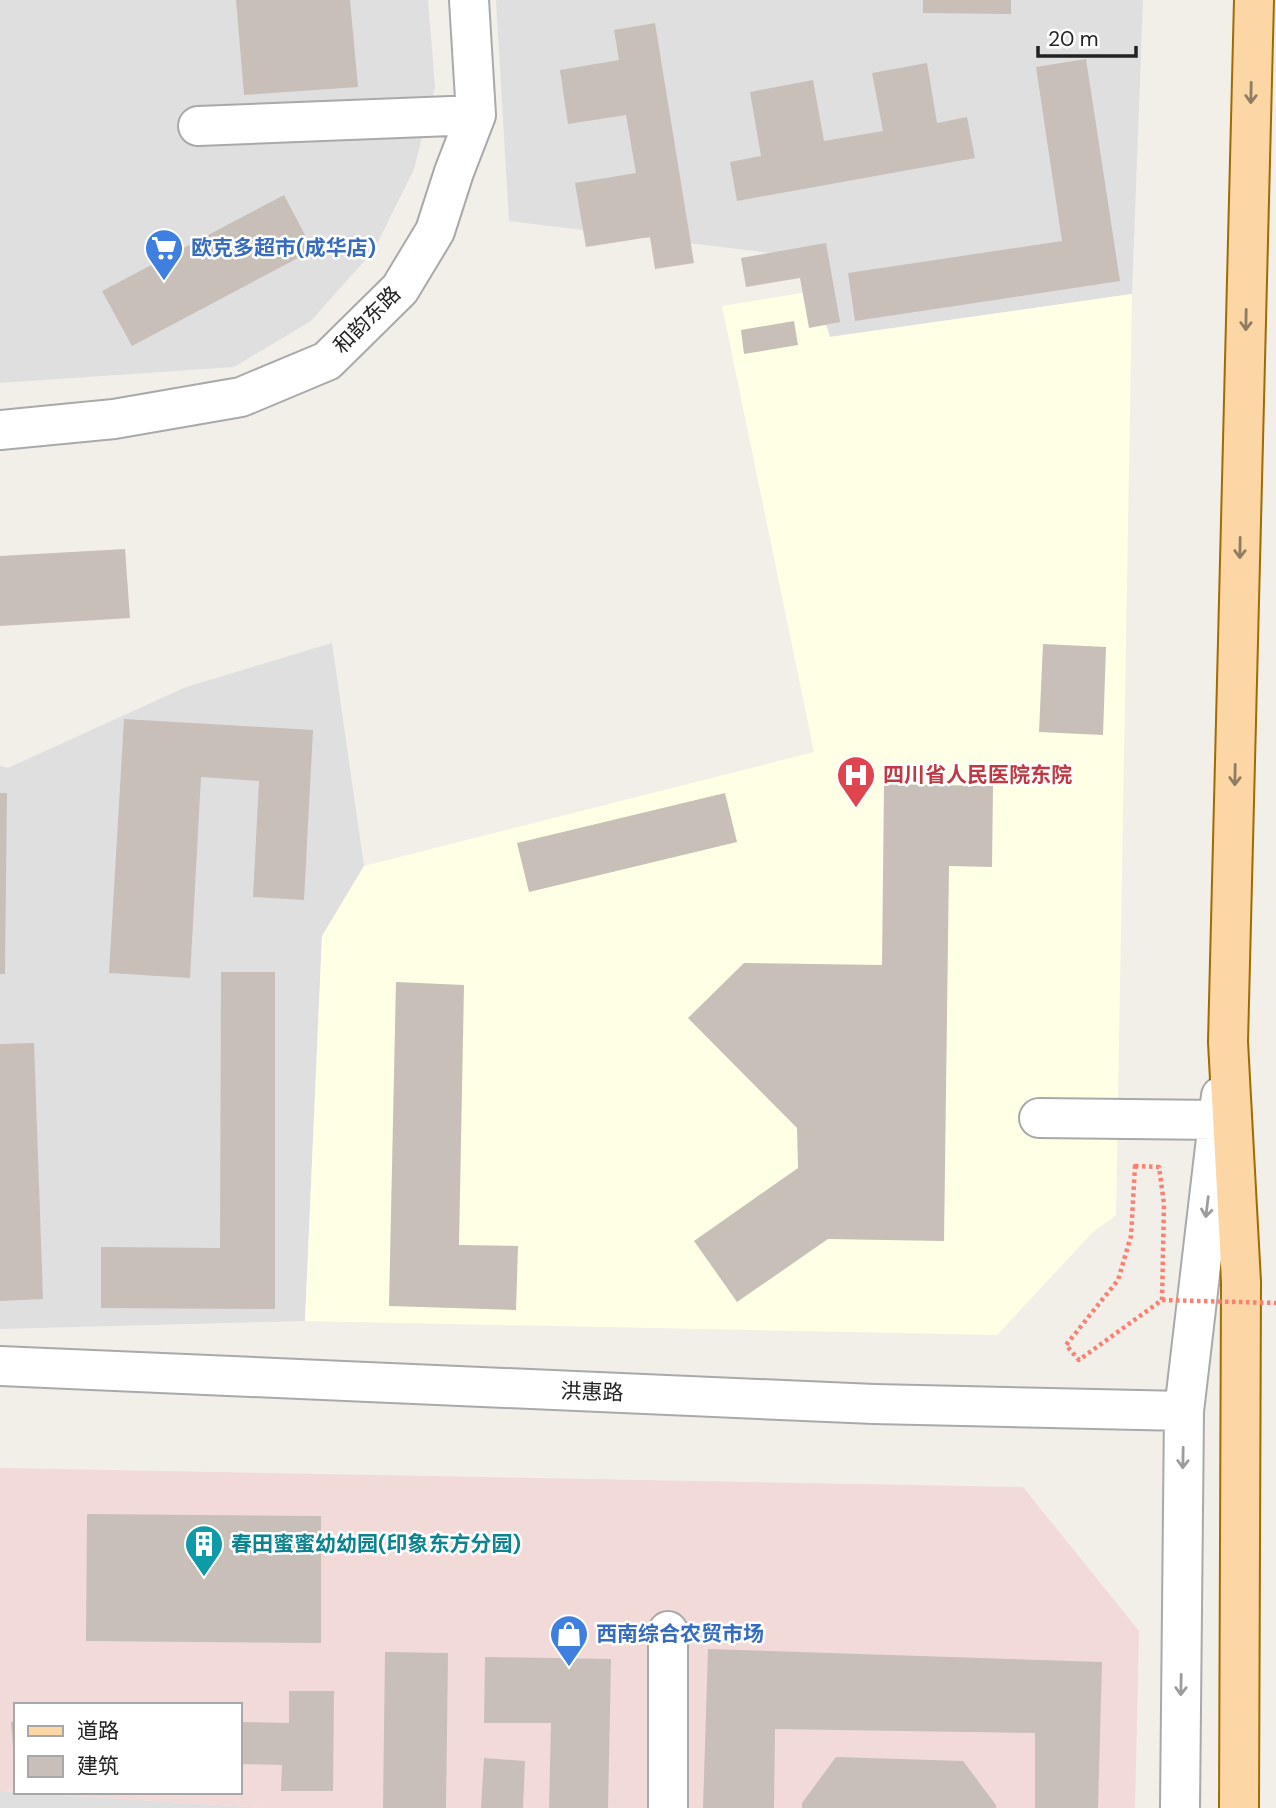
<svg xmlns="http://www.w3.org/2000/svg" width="1276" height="1808" viewBox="0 0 1276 1808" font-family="'DM Sans','Noto Sans SC',sans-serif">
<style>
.residential{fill:#e0dfdf}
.commercial{fill:#f2dad9;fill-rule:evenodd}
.education{fill:#ffffe5}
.building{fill:#c7bfb8}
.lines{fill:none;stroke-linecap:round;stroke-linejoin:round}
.minor-casing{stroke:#a9a9a9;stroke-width:42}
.major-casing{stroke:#a06b00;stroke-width:42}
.path{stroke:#fa8072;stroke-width:4.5;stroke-dasharray:3.5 3.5;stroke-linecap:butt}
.minor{stroke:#fff;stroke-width:38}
.major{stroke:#fcd6a4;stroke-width:38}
.path-bridge{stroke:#fa8072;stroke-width:4.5;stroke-dasharray:3.5 3.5;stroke-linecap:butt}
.oneway{stroke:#8f7c63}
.oneway2{stroke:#9c9c9c}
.labels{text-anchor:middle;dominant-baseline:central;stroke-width:5;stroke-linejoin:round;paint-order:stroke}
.shop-label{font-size:21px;font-weight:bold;fill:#366cbe;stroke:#fff;text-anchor:start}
.street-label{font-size:21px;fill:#222;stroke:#fff}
.health-label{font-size:21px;font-weight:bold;fill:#be3a42;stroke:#fff;text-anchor:start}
.culture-label{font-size:21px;font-weight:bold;fill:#0d838f;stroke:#fff;text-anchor:start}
</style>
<rect width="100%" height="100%" fill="#f2efe9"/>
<path class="residential" d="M0 0H428L435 87 414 169 374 250 311 321 234 367 0 383Z
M496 0H1143L1132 294 829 337 812 258 509 221Z
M332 643 364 866 322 936 305 1321 0 1329V766L8 768 186 687Z
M0 1791 264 1808H0Z"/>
<path class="commercial" d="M0 1468 1023 1487 1139 1631 1135 1808H264L0 1791ZM16 1705H240V1792H16Z"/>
<path class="education" d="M815 291 830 337 1132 294 1116 1215 1092 1233 997 1335 305 1321 322 936 364 866 814 752 722 306Z"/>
<path class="building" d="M236 0H350L358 87 244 95Z
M923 0H1011V14L923 13Z
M655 23 694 263 655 269 650 237 586 247 575 183 636 173 626 115 568 124 560 70 619 60 614 30Z
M1086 59 1120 281 855 321 848 273 1062 241 1036 67Z
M927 63 937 123 967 117 975 158 737 201 730 162 761 156 750 92 813 80 824 141 883 131 872 73Z
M284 195 313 250 132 346 102 291Z
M826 243 840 322 809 328 800 278 746 287 741 258Z
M794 321 798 345 744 354 741 330Z
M125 549 130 618 0 626V556Z
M1043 644 1106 647 1103 735 1039 732Z
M124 719 313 730 304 900 253 897 259 781 201 777 190 978 109 973Z
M884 784 993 786 992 867 949 866 944 1241 828 1239 737 1302 694 1241 798 1168 797 1128 688 1018 744 963 882 965Z
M0 793H7L5 974H0Z
M725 793 737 842 529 892 517 843Z
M221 972H275V1309L101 1308V1247L220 1248Z
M396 982 464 985 459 1245 518 1246 516 1310 389 1306Z
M34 1043 43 1299 0 1301V1044Z
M87 1514 321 1516V1643L86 1641Z
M708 1649 1102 1662 1098 1808H1035V1733L775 1729 774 1808H703Z
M385 1652 448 1653 446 1808H383Z
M485 1657 611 1659 608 1808H549L551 1723H484Z
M289 1691H334L333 1791H281L282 1765 240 1764V1722L289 1723Z
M16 1721V1759H14L11 1722Z
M836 1757 963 1761 996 1805V1808H802V1803Z
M484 1758 525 1761 523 1808H481Z"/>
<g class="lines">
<defs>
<path id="minor" d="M198 126 476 115
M0 430 114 419 241 397 327 361 400 289 435 231 454 172 476 115 469 0
M1039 1118 1218 1120
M0 1366 874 1404 1184 1411
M668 1631V1808
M1180 1808 1184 1411 1221 1096"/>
<path id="major" d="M1239 1808 1241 1282 1228 1042 1254 0"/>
</defs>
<use href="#minor" class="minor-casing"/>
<use href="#major" class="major-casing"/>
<path class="path" d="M1135 1166 1159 1167 1164 1204 1162 1300 1079 1360 1066 1345 1118 1280 1131 1236Z"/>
<use href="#minor" class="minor"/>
<use href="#major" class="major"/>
<path class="path-bridge" d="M1162 1300 1276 1303"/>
</g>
<defs><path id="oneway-shaft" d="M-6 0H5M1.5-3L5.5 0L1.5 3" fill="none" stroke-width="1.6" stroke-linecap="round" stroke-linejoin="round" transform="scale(1.75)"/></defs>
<g class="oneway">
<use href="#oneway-shaft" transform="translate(1251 93) rotate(91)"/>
<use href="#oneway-shaft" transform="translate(1246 320) rotate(91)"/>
<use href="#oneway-shaft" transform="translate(1240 548) rotate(91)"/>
<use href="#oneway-shaft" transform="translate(1235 775) rotate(91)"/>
</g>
<g class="oneway2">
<use href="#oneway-shaft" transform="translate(1207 1207) rotate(97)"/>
<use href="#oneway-shaft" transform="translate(1183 1458) rotate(91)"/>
<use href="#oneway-shaft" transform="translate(1181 1685) rotate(91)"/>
</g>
<defs>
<symbol id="supermarket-pin" viewBox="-11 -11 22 30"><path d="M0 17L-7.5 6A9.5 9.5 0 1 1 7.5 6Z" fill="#3f7fe0" stroke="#fff"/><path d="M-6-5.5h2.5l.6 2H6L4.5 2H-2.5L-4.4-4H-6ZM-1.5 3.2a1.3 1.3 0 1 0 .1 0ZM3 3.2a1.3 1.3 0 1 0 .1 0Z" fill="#fff"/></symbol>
<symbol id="hospital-pin" viewBox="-11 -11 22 30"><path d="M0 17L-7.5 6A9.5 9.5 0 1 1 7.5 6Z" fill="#e0444e" stroke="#fff"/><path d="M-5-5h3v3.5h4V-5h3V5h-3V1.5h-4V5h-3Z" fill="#fff"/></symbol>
<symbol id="building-pin" viewBox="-11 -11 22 30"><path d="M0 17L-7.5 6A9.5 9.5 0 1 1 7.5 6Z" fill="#0f9aa8" stroke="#fff"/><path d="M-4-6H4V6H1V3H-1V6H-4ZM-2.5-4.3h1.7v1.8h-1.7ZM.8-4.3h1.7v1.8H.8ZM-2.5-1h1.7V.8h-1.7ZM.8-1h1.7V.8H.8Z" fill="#fff"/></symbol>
<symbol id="shop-pin" viewBox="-11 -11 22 30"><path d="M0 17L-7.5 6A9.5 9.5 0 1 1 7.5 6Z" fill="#3f7fe0" stroke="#fff"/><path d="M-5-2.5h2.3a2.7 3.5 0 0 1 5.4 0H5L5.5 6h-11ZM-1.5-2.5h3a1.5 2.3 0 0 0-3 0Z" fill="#fff"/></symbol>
</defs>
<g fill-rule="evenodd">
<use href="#supermarket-pin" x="142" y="226" width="44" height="60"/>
<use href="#hospital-pin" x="834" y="753" width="44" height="60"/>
<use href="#building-pin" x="182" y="1522" width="44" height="60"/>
<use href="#shop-pin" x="547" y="1612" width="44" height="60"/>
</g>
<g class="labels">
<g class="shop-label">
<text x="191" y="248">欧克多超市(成华店)</text>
<text x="596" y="1634">西南综合农贸市场</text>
</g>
<g class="street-label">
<text transform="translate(367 320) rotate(-45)">和韵东路</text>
<text transform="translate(592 1392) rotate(2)">洪惠路</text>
</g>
<g class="health-label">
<text x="883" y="775">四川省人民医院东院</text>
</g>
<g class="culture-label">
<text x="231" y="1544">春田蜜蜜幼幼园(印象东方分园)</text>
</g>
</g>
<rect x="14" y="1703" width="228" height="91" fill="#ffffff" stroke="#a7a7a7" stroke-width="2"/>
<rect x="28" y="1726" width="35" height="10" fill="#fcd6a4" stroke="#a7a7a7" stroke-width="2"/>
<text x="77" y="1738" font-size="21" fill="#222222">道路</text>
<rect x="28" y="1756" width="35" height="21" fill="#c7bfb8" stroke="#a7a7a7" stroke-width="2"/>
<text x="77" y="1773" font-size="21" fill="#222222">建筑</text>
<path d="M1038 46v10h98v-10" fill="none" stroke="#222222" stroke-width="3.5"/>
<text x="1048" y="46" font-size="21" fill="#222222" stroke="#ffffff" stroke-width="5" paint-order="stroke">20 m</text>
</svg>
